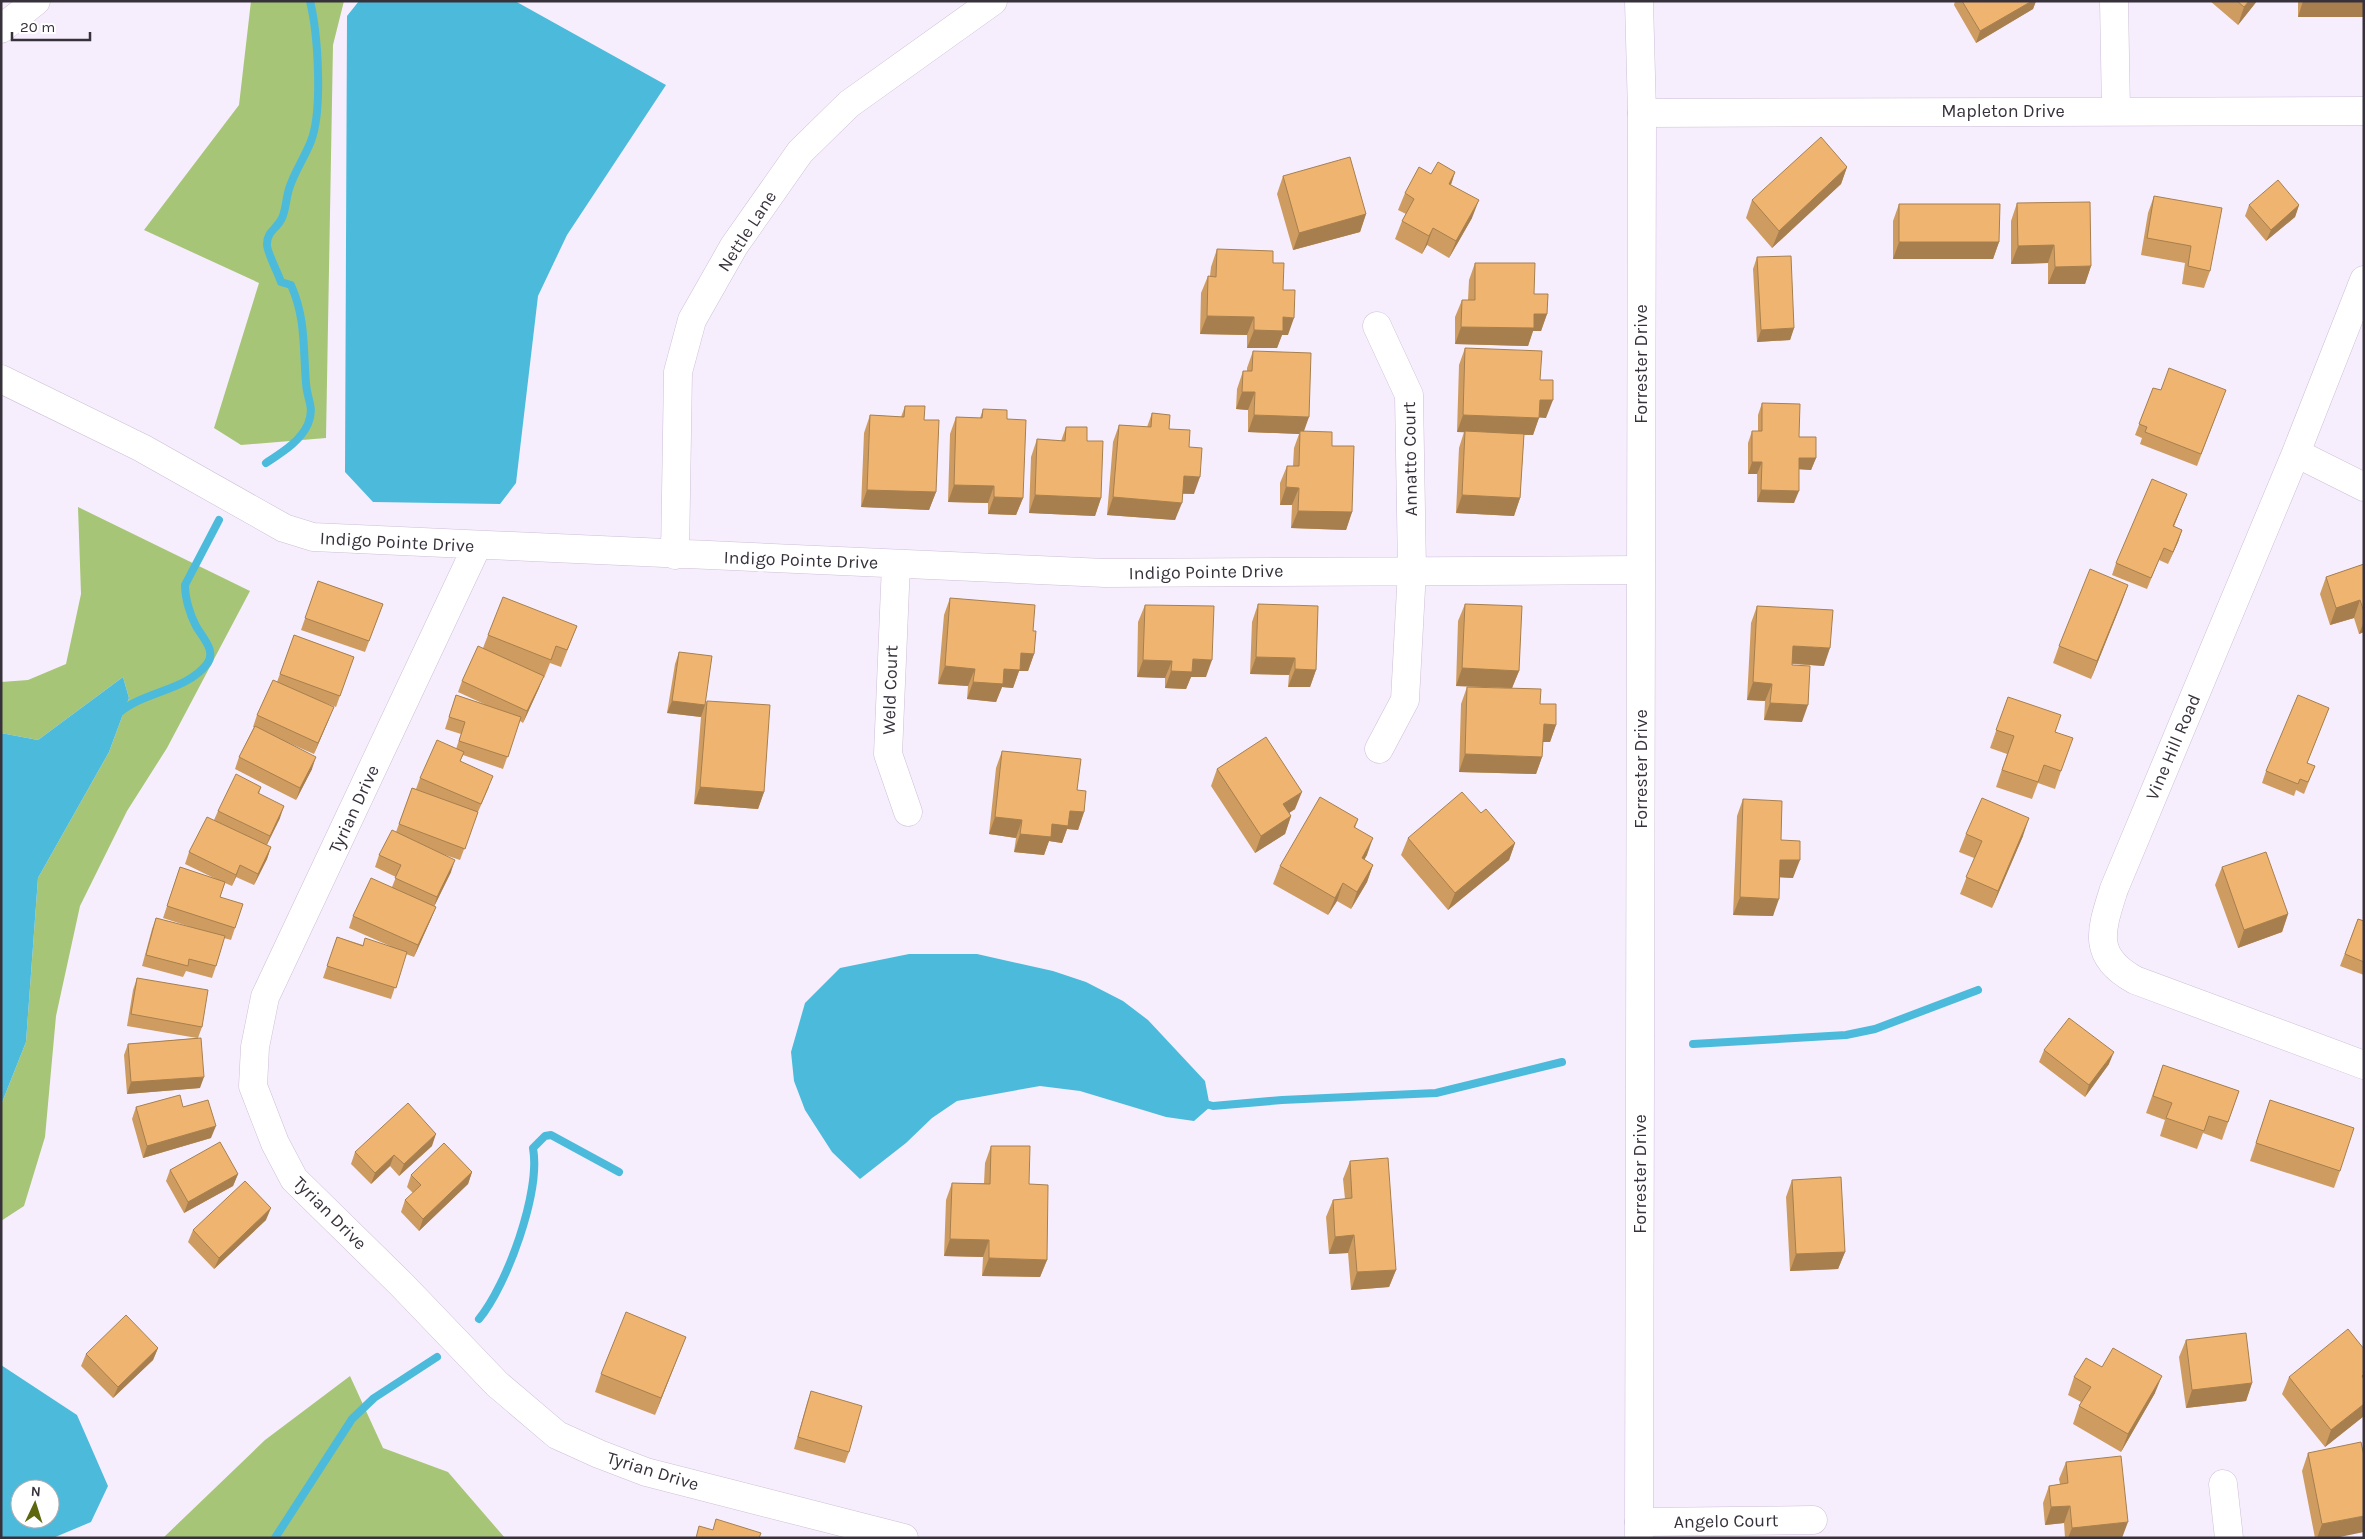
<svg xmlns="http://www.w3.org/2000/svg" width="2365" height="1539" viewBox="0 0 2365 1539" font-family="Karla,sans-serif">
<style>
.forest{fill:#a7c577}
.water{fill:#4cbbdb;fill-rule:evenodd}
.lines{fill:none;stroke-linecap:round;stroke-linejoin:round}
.stream{stroke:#4cbbdb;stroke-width:8}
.street-casing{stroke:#cdbfd6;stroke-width:29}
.secondary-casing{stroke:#cdbfd6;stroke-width:29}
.street{stroke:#fff;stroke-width:28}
.secondary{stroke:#fff;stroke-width:28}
.wall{fill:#ce9c60}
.shaded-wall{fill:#a77f4e}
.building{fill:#efb570;stroke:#a77f4e}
.labels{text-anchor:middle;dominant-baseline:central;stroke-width:5;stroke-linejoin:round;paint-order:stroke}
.street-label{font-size:18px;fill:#37313b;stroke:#fff}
</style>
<rect width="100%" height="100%" fill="#f7eefd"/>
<path class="forest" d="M251 1H344L333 45 326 438 241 445 214 428 259 283 144 230 239 105Z
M78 507 250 591 167 748 127 811 80 906 56 1016 45 1137 24 1206 1 1221V1105L26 1042 38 878 109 752 129 698 123 677 38 740 1 733V682L28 680 66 664 81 594Z
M350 1376 383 1448 448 1472 505 1538H163L265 1440Z"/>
<path class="water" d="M359 1H515L666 85 567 235 538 296 516 483 500 504 373 502 345 472 347 16Z
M123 677 129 698 109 752 38 878 26 1042 1 1105V733L38 740Z
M909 954H977L1053 971 1086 982 1123 1001 1148 1020 1205 1081 1210 1107 1194 1121 1166 1117 1080 1091 1040 1086 957 1101 932 1118 906 1143 860 1179 832 1152 805 1110 794 1081 791 1052 805 1003 840 968Z
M1 1365 77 1415 108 1486 91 1522 53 1538H1ZM20 1489H50V1519H20Z"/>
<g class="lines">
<path class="stream" d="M266 463C281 453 300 442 308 424 315 407 307 400 306 383 303 348 306 319 291 285L281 282C278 273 266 250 267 244 267 231 277 229 282 218 286 210 286 198 289 189 294 172 305 157 311 141 323 110 318 34 310 1
M119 713C144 691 186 691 207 664 217 651 202 637 196 626 190 615 185 598 185 585L219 520
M1693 1044 1846 1035 1875 1029 1978 990
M1202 1103 1213 1106 1282 1100 1436 1093 1562 1062
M479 1319C507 1285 541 1192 533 1148L545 1136 551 1135 619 1172
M275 1538 352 1419 374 1398 437 1357"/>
<defs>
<path id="street" d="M2114 1 2116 111
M1 29 36 1
M1642 113 2364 111
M2364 280 2296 453 2114 889C2101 930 2091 956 2135 980L2364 1065
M1377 326 1409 395 1412 570 1405 700 1379 749
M1 379 142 448 284 528 313 537 1105 573 1640 570
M2296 453 2364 487
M477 546 265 997 255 1047 253 1086 275 1143 294 1179 402 1285 497 1384 557 1435 599 1454 646 1472 904 1538
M675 555 678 372 692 320 734 246 800 152 849 104 993 1
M896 564 888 754 908 812
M2223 1484 2229 1538
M1639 1522 1813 1520"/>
<path id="secondary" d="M1639 1538 1642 113 1639 1"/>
</defs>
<use href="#street" class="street-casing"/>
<use href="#secondary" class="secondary-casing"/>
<use href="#street" class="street"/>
<use href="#secondary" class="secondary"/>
</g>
<path class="wall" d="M1955 1H2036L2033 9 1976 43 1954 5Z
M2210 1H2257L2238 25Z
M2298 1H2364L2298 17Z
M1847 167 1841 184 1772 248 1746 218 1752 200Z
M1455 172 1451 185 1472 218 1449 258 1427 245 1422 254 1395 239 1402 221 1406 214 1398 210 1405 193 1431 174Z
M1283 176 1366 214 1360 232 1293 250 1277 194Z
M2154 196 2210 271 2204 288 2182 284 2185 263 2141 255 2148 213Z
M2017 203 2091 266 2085 284H2048V263L2011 264V221Z
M1899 204 1999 242 1993 259H1893V221Z
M2249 205H2299L2295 217 2266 241 2245 216Z
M1217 249 1273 263 1283 290 1288 335H1282L1277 348H1247V335L1200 334 1201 293 1208 276H1210L1211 267Z
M1757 257 1794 328 1790 340 1757 342 1753 269Z
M1475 263 1534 294 1547 314 1541 331H1533L1528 346 1455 344V317L1462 300H1468L1469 280Z
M1465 348 1540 380 1546 418 1539 417 1533 435H1524L1520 498 1514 516 1456 513 1459 448 1464 432H1457L1459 365Z
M1253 351 1304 431 1332 446 1352 512 1346 530 1291 528 1292 505H1280V483L1287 466H1293L1294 448 1299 434 1248 432V410L1236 409 1237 389 1243 371H1247V368Z
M2153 388 2161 390H2226L2197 466 2140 444 2142 438 2135 435Z
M1762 403 1799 437 1816 458 1811 470 1799 469 1794 503 1757 502V474H1748V443L1752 431H1758V415Z
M905 406 924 420 936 492 929 510 861 507 864 433 870 415 901 417Z
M983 409 1007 419 1023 498 1016 515 988 514V503L948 502 950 434 956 417 980 418Z
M1152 413 1189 447 1194 494H1183L1175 520 1107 515 1113 442 1119 425 1147 427Z
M1066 427 1087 441 1101 498 1095 516 1029 513 1031 457 1037 439 1061 441Z
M2187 494 2174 526 2182 530 2178 542 2168 564 2159 560 2147 589 2112 575 2116 563Z
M2364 564V632L2359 634 2354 618 2330 625 2320 594 2326 577Z
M318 581 383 604 365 652 301 630Z
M2128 585 2091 679 2053 663 2059 646Z
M950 598 1033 631 1034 654 1028 671H1019L1013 688 1002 687 996 702 967 699 968 686 938 684 944 615Z
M1258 604 1316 670 1310 687H1288L1289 675 1250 674 1252 622Z
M1465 604 1519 671 1512 688 1456 686 1458 621Z
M1145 605 1206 677H1191L1186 689 1165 688V678L1137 677 1138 622Z
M1757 606 1824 666 1792 664 1802 722 1764 720 1765 701 1747 700 1751 623Z
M577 626 561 667 550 663 544 678 543 677 539 688 523 723 520 721 503 769 463 755 460 761 489 787 478 812 460 860 439 853 451 872 434 906 436 907 431 919 414 957 406 954 391 999 323 978 337 937 363 945 390 946 349 928 353 916 392 887 396 877 375 867 379 855 396 832 412 788 416 789 420 778 456 749 461 734 445 729 456 695 484 704 458 692 462 681 483 648 488 635Z
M294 635 354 657 336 707 325 703 329 719 314 754 284 741 312 769 296 800 235 769 239 757 254 727H253L257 715 277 682Z
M679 652 705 705 707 701 764 792 758 809 694 804 701 717 667 713 675 664Z
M1467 687 1540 704 1556 725 1550 742H1543L1542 757 1536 774 1459 772 1461 704Z
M2008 697 2055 732 2061 771 2055 789 2038 783 2032 799 1996 787 2007 754 1990 748Z
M2329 708 2307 763 2315 766 2304 794 2296 790 2294 796 2262 783 2266 771Z
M1002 751 1077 790 1084 812 1078 830 1067 829 1062 843 1049 841 1044 855 1014 852 1016 838 989 834 996 768Z
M1217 769 1295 809 1289 813 1291 816 1285 834 1255 853 1211 786Z
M261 787 259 794 280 818 267 845 271 847 267 859 254 885 236 877 232 886 225 883 220 897 235 928 231 940 224 938 216 966 212 978 186 971 183 977 142 966 152 929 156 918 197 929 163 918 180 867 218 880 185 864 189 852 214 820 218 811Z
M1743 799 1781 840 1793 878 1780 877 1773 916 1733 915 1737 816Z
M1481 813 1515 843 1509 860 1448 910 1401 855 1408 838Z
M1358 819 1355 828 1367 855 1364 860 1373 865 1367 882 1351 909 1337 901 1328 915 1273 884 1280 866Z
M1966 834 2023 836 1992 908 1960 894 1974 858 1959 852Z
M2222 867 2288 914 2282 932 2238 948 2215 885Z
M2358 919 2364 921V975L2340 966Z
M137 978 202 1027 198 1038 200 1088 127 1094 124 1055 128 1044 197 1038 127 1026 133 990Z
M2044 1050 2109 1064 2085 1097 2039 1062Z
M2163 1065 2239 1091 2222 1140 2203 1133 2197 1149 2160 1136 2165 1120 2146 1113Z
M2270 1100 2340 1171 2334 1188 2250 1161Z
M136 1107H183L211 1138 143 1158 132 1119Z
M432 1146 399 1176 390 1166 371 1184 351 1164 355 1152Z
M991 1146 1029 1184 1047 1260 1040 1277 982 1276 983 1257 944 1256 946 1200 952 1183H984L985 1163Z
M1350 1161 1396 1270 1389 1287 1351 1290 1348 1253 1329 1254 1326 1217 1333 1200 1345 1199 1343 1179Z
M170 1170 238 1174 233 1186 184 1213 166 1181Z
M472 1172 468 1184 419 1231 401 1212 405 1200 413 1193 407 1187 411 1175Z
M1792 1180 1845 1252 1838 1269 1790 1271 1786 1197Z
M266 1220 214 1269 188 1242 193 1230Z
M686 1337 655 1415 595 1392 601 1374Z
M2186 1340 2252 1383 2246 1401 2186 1408 2179 1357Z
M158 1348 153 1360 113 1398 81 1366 86 1354Z
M2364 1349V1416L2325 1447 2282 1394 2289 1377Z
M2102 1367 2155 1393 2121 1452 2073 1424 2079 1406 2081 1402 2068 1395 2074 1377Z
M811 1391 849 1452 845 1463 794 1449 807 1403Z
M2308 1453 2335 1538H2315L2302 1471Z
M2066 1462 2122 1538H2065L2064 1523 2045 1525 2043 1503 2049 1486 2060 1484 2059 1479Z"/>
<path class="shaded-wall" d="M2032 1H2036L2033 9 1976 43 1980 31Z
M2249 1H2257L2238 25 2244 7Z
M2303 1H2364V17H2298Z
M1847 167 1841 184 1772 248 1779 231Z
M1455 172 1449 190V184Z
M1479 200 1472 218 1449 258 1456 241Z
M2299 205 2295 217 2266 241 2271 230Z
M1366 214 1360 232 1293 250 1299 233Z
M1433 228 1427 245 1422 254 1429 236Z
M1899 242H1999L1993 259H1893Z
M2054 245 2048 263 2011 264 2018 246Z
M2091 266 2085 284H2048L2055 267Z
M1534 314H1547L1541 331H1533L1528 346 1455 344 1461 327Z
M1207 316 1254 317 1247 335 1200 334Z
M1283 317 1294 318 1288 335H1282L1277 348H1247L1254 330Z
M1794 328 1790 340 1757 342 1761 330Z
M1242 392H1255L1248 410 1236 409Z
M1540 400H1553L1546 418 1534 417Z
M1254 415 1309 417 1303 434 1300 431 1299 434 1248 432Z
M1463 415 1539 418 1533 435 1457 432Z
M1799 458H1816L1811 470 1795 469Z
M1752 462H1762L1757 474H1748Z
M1184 476 1200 477 1194 494 1178 493Z
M954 485 994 486 988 503 948 502Z
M1286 487 1299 488 1292 505H1280Z
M867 490 936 492 929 510 861 507Z
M1761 490 1799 491 1794 503 1757 502Z
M2187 494 2182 506 2169 538 2173 526Z
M1035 495 1101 498 1095 516 1029 513Z
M1462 495 1520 498 1514 516 1456 513Z
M994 497 1023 498 1016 515 988 514Z
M1113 497 1182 503 1175 520 1107 515Z
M1298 511 1352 512 1346 530 1291 528Z
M2182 530 2178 542 2168 564 2173 552Z
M2128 585 2122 602 2091 679 2097 661Z
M2360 600 2354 618 2330 625 2336 608Z
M2364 621V632L2359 634Z
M1793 646 1830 648 1824 666 1786 663Z
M1021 653 1034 654 1028 671H1019L1013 688 1002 687 996 702 967 699 973 682 1004 669Z
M1256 657 1295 658 1289 675 1250 674Z
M1193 659 1212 660 1206 677H1191L1186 689 1165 688 1171 671Z
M1143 660 1172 661 1165 678 1137 677Z
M945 666 975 669 968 686 938 684Z
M1462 668 1519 671 1512 688 1456 686Z
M1295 669 1316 670 1310 687H1288Z
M544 676 539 688 523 723 527 711Z
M1753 682 1772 684 1765 701 1747 700Z
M672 701 705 705 701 717 667 713Z
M1770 703 1808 705 1802 722 1764 720Z
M334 707 329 719 314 754 318 743Z
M1544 724 1556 725 1550 742H1537Z
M1465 754 1542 757 1536 774 1459 772Z
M316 757 312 769 296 800 300 788Z
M700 787 764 792 758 809 694 804Z
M1302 792 1295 809 1277 821 1283 804Z
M284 806 280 818 265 848 270 836Z
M1070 811 1084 812 1078 830 1067 829 1062 843 1049 841 1044 855 1014 852 1020 834Z
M1291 816 1285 834 1255 853 1261 836Z
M995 817 1022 820 1016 838 989 834Z
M2029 818 2023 836 1992 908 1998 891Z
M1373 838 1367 855 1355 875 1362 858Z
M1515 843 1509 860 1448 910 1455 893Z
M271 847 267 859 254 885 258 874Z
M455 860 451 872 433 909 437 897Z
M1780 860H1800L1793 878 1774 877Z
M240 865 236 877 232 886 236 875Z
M1373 865 1367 882 1351 909 1357 892Z
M1343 883 1337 901 1328 915 1335 898Z
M1740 897 1779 899 1773 916 1733 915Z
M436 907 431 919 414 957 418 945Z
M2288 914 2282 932 2238 948 2244 930Z
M2114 1052 2109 1064 2085 1097 2089 1085Z
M204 1077 200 1088 127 1094 131 1082Z
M216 1126 211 1138 143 1158 147 1146Z
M436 1134 432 1146 399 1176 404 1164Z
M394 1155 390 1166 371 1184 375 1173Z
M472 1172 468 1184 419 1231 423 1219Z
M238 1174 233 1186 184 1213 188 1202Z
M271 1208 266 1220 214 1269 219 1258Z
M1354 1235 1348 1253 1329 1254 1335 1237Z
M950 1239 989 1240 983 1257 944 1256Z
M1845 1252 1838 1269 1790 1271 1796 1254Z
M989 1258 1047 1260 1040 1277 982 1276Z
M1396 1270 1389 1287 1351 1290 1357 1272Z
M686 1337 679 1354 655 1415 661 1398Z
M158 1348 153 1360 113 1398 118 1387Z
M2162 1376 2155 1393 2121 1452 2128 1434Z
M2252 1383 2246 1401 2186 1408 2192 1390Z
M2364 1404V1416L2325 1447 2331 1430Z
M2070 1506 2064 1523 2045 1525 2051 1507Z
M2364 1516V1532L2335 1538H2317L2322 1524Z
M2128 1522 2122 1538H2068L2072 1528Z"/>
<path class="building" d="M1962 1H2032L1980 31Z
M2237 1H2249L2244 7Z
M1821 137 1847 167 1779 231 1752 200Z
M1350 157 1366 214 1299 233 1283 176Z
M1438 162 1455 172 1449 184 1479 200 1456 241 1433 228 1429 236 1402 221 1414 199 1405 193 1419 167 1431 174Z
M2278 180 2299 205 2271 230 2249 205Z
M2154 196 2222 208 2210 271 2188 266 2191 246 2147 238Z
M2090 202 2091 266 2055 267 2054 245 2018 246 2017 203Z
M1899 204H2000L1999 242H1899Z
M1217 249 1273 251V263H1284L1283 290H1295L1294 318 1283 317V331L1254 330V317L1207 316 1208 276 1216 277Z
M1791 256 1794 328 1761 330 1757 257Z
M1475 263H1535L1534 294H1548L1547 314H1534V328L1461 327 1462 300H1475Z
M1465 348 1542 351 1540 380H1553V400H1540L1539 418 1463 415Z
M1253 351 1311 353 1309 417 1254 415 1255 392H1242L1243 371H1252Z
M2169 368 2226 390 2201 454 2145 432 2147 427 2139 424 2153 388 2161 390Z
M1762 403 1800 404 1799 437H1816V458H1799V491L1761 490 1762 462H1752V431H1762Z
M905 406H925L924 420H939L936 492 867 490 870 415 904 417Z
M983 409 1007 410V419L1026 420 1023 498 994 497V486L954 485 956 417 982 418Z
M1152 413 1170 415 1169 429 1190 430 1189 447 1202 448 1200 477 1184 476 1182 503 1113 497 1119 425 1151 427Z
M1066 427H1087V441H1103L1101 498 1035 495 1037 439 1065 441Z
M1300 431 1332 432V446H1354L1352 512 1298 511 1299 488 1286 487 1287 466H1299Z
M1465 431 1524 434 1520 498 1462 495Z
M2152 479 2187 494 2173 526 2182 530 2173 552 2164 548 2151 578 2116 563Z
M2364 564V612L2360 600 2336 608 2326 577Z
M2090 569 2128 585 2097 661 2059 646Z
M318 581 383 604 369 641 305 618Z
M503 597 577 626 567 650 556 646 551 660 488 635Z
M950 598 1035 605 1033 631H1036L1034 654 1021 653 1020 670 1004 669 1003 684 973 682 975 669 945 666Z
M1258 604 1318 606 1316 670 1295 669V658L1256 657Z
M1465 604 1522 606 1519 671 1462 668Z
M1145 605 1214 606 1212 660 1193 659 1192 672 1171 671 1172 661 1143 660Z
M1757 606 1833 610 1830 648 1793 646 1792 665 1810 666 1808 705 1770 703 1772 684 1753 682Z
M294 635 354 657 340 696 280 674Z
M478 646 544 676 527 711 462 681Z
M679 652 712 656 705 705 672 701Z
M273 680 334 707 318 743 257 715Z
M1467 687 1541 689 1540 704H1556V725L1544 724 1542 757 1465 754Z
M456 695 521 717 508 757 459 741 465 722 449 717Z
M2298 695 2329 708 2307 763 2315 766 2308 782 2300 779 2298 784 2266 771Z
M2008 697 2061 715 2055 732 2073 738 2061 771 2044 765 2038 782 2002 770 2014 736 1996 730Z
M707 701 770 705 764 792 700 787Z
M255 726 316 757 300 788 239 757Z
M1266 737 1302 792 1283 804 1291 816 1261 836 1217 769Z
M437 740 464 752 460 761 493 776 481 804 420 778Z
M1002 751 1081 759 1077 790 1086 791 1084 812 1070 811 1068 826 1052 824 1051 837 1020 834 1022 820 995 817Z
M236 774 261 787 258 793 284 806 270 836 218 811Z
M412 788 478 812 465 849 399 824Z
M1462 792 1481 813 1486 809 1515 843 1455 893 1408 838Z
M1320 797 1358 819 1354 827 1373 838 1362 858 1373 865 1357 892 1343 883 1335 898 1280 866Z
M1982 798 2029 818 1998 891 1966 877 1982 841 1966 834Z
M1743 799 1782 801 1781 840 1800 841V860H1780L1779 899 1740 897Z
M207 817 271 847 258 874 240 865 236 875 189 852Z
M392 830 455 860 437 897 395 878 401 865 379 855Z
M2266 852 2288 914 2244 930 2222 867Z
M180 867 225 882 220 897 243 904 235 928 167 906Z
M371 878 436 907 418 945 353 916Z
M156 918 225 936 216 966 189 959 188 966 146 955Z
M2358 919 2364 921V962L2345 954Z
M337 937 363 946 365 938 407 952 396 988 327 966Z
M137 978 208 990 202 1027 131 1014Z
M2069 1018 2114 1052 2089 1085 2044 1050Z
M201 1038 204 1077 131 1082 128 1044Z
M2163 1065 2239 1091 2228 1122 2209 1116 2204 1131 2166 1118 2172 1103 2153 1096Z
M180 1095 183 1107 208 1100 216 1126 147 1146 136 1107Z
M2270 1100 2354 1128 2340 1171 2256 1143Z
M408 1103 436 1134 404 1164 394 1155 375 1173 355 1152Z
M220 1142 238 1174 188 1202 170 1170Z
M444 1143 472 1172 423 1219 405 1200 421 1185 411 1175Z
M991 1146H1030L1029 1184 1048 1185 1047 1260 989 1258V1240L950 1239 952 1183 990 1184Z
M1388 1158 1396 1270 1357 1272 1354 1235 1335 1237 1333 1200 1352 1198 1350 1161Z
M1841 1177 1845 1252 1796 1254 1792 1180Z
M245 1181 271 1208 219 1258 193 1230Z
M626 1312 686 1337 661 1398 601 1374Z
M126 1315 158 1348 118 1387 86 1354Z
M2348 1329 2364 1349V1374L2362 1376 2364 1379V1404L2331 1430 2289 1377Z
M2246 1333 2252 1383 2192 1390 2186 1340Z
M2113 1348 2162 1376 2128 1434 2079 1406 2091 1387 2074 1377 2086 1358 2102 1367Z
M811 1391 862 1406 849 1452 798 1437Z
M2361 1442 2364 1456V1516L2322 1524 2308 1453Z
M2121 1456 2128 1522 2072 1528 2070 1506 2051 1507 2049 1486 2068 1483 2066 1462Z
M716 1519 761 1533 759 1538H696L699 1526 713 1530Z"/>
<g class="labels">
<g class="street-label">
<text x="2003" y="111">Mapleton Drive</text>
<text transform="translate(747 231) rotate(-57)">Nettle Lane</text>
<text transform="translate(1641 364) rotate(-90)">Forrester Drive</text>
<text transform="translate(1410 459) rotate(-91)">Annatto Court</text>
<text transform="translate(397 542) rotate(3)">Indigo Pointe Drive</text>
<text transform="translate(801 560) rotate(2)">Indigo Pointe Drive</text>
<text transform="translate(1206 572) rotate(-1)">Indigo Pointe Drive</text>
<text transform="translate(890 690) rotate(-88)">Weld Court</text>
<text transform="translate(2173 747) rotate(-67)">Vine Hill Road</text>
<text transform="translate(1641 769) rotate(-90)">Forrester Drive</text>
<text transform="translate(354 809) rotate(-65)">Tyrian Drive</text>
<text transform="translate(1640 1174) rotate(-90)">Forrester Drive</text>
<text transform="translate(330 1213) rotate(45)">Tyrian Drive</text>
<text transform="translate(653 1471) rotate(17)">Tyrian Drive</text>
<text transform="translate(1726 1521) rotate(-1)">Angelo Court</text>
</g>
</g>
<rect width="2365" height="1539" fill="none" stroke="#37313b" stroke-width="5"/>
<g transform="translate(35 1504) rotate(4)"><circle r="24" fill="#ffffff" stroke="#afadb1"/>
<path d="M0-4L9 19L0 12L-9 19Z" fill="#5d680e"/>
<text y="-8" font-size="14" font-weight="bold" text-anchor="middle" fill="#37313b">N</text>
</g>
<path d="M12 32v8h78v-8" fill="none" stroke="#37313b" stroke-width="2.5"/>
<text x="20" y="32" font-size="15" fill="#37313b" stroke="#ffffff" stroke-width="4" paint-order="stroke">20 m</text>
</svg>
